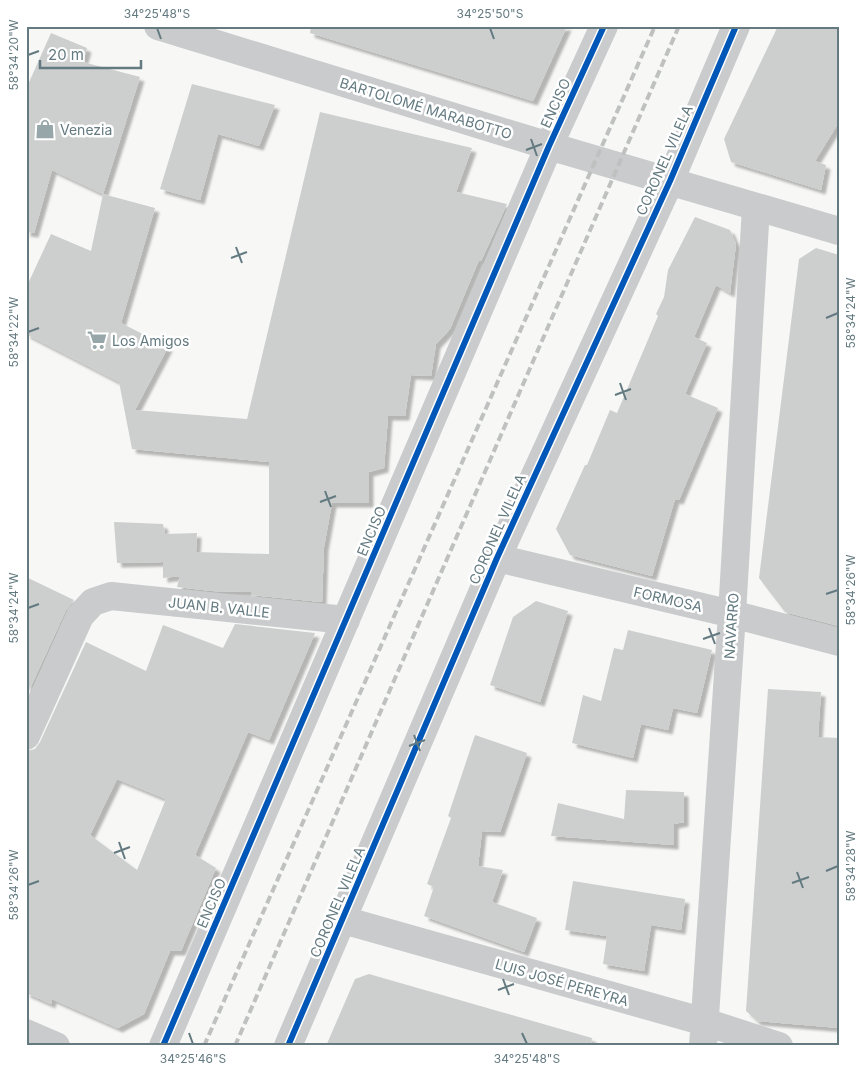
<svg xmlns="http://www.w3.org/2000/svg" width="865" height="1072" viewBox="0 0 865 1072" font-family="Inter,sans-serif">
<style>
.building{fill:#cdcfcf;fill-rule:evenodd;filter:url(#shadow)}
.lines{fill:none;stroke-linecap:round;stroke-linejoin:round}
.minor{stroke:#c9cbcc;stroke-width:28}
.rail{stroke:#bfc1c1;stroke-width:4;stroke-dasharray:8 4;stroke-linecap:butt}
.cycleway-casing{stroke:#fff;stroke-width:9}
.cycleway{stroke:#0057b8;stroke-width:6}
.ticks{fill:none;stroke:#637a80;stroke-width:2}
.labels{text-anchor:middle;dominant-baseline:central;stroke-width:5;stroke-linejoin:round;paint-order:stroke}
.street-label{font-size:14px;fill:#637a80;stroke:#fff}
.poi-label{font-size:14px;fill:#637a80;stroke:#fff;text-anchor:start}
.neatline{fill:none;stroke:#637a80;stroke-width:2}
.ticks-label{font-size:12px;text-anchor:middle;fill:#637a80}
</style>
<defs>
<filter id="shadow"><feDropShadow dx="4.5" dy="4.5" stdDeviation="1" flood-color="#0004"/></filter>
</defs>
<rect width="100%" height="100%" fill="#f7f7f6"/>
<path class="building" d="M311 26H567L533 101 310 33Z
M778 26H839V122L815 161 826 165 821 190 731 162 724 139Z
M51 33 87 48 83 62 140 77 103 194 52 170 34 233 26 232V89Z
M192 84 275 105 259 146 218 134 200 200 160 189Z
M320 112 472 148 456 192 507 204 481 261 479 260 450 329 436 344 431 376 411 375 405 416H388L384 468 369 472V503H332L324 547 322 602 251 595 252 592 212 591 177 587 180 576 163 578V562L117 563 114 522 163 524 165 534 197 533 196 552 269 554V462L132 449 119 382 26 334V288L51 234 91 251 103 194 155 208 121 323 168 347 135 410 247 419Z
M695 217 730 230 736 244 730 293 716 285 694 337 707 343 685 394 718 408 679 500 675 499 652 576 570 555 556 529 585 465H587L610 410 617 413 658 316 656 314 664 297 668 270Z
M816 248 839 255V626L785 612 759 578 799 259Z
M26 577 74 600 66 610 26 697Z
M536 601 568 611 540 702 490 685 513 617Z
M235 624 315 633 269 740 248 732 195 855 216 868 181 951H170L144 1014 118 1028 52 999 51 1004 26 993V751L35 749 40 742 86 642 146 671 163 625 223 648ZM117 779 166 799 137 870 90 835Z
M628 630 712 650 697 713 673 708 668 730 641 724 633 758 572 743 583 695 601 701 614 648 623 650Z
M768 689 821 692 818 737 839 738V1028L757 1021 746 1011Z
M475 735 527 753 500 832 482 831 478 866 503 870 492 902 537 918 524 952 424 916 434 887 427 884 451 818 448 816Z
M626 790 684 792V822L674 824V845L551 836 558 803 624 819Z
M573 881 685 899 681 930 651 925 644 971 603 964 607 936 565 930Z
M369 974 592 1038 591 1046H326L355 979Z"/>
<g class="lines">
<path class="minor" d="M158 26 549 146 839 231
M497 558 732 614 839 642
M26 736 80 616 93 602 111 596 346 620
M343 920 705 1022 779 1046
M26 1033 56 1046
M163 1046 549 146 604 26
M288 1046 497 558 670 181 736 26
M703 1046 732 614 756 207"/>
<path class="rail" d="M204 1046 655 26
M235 1046 679 26"/>
<defs>
<path id="cycleway" d="M163 1046 549 146 604 26
M288 1046 497 558 670 181 736 26"/>
</defs>
<use href="#cycleway" class="cycleway-casing"/>
<use href="#cycleway" class="cycleway"/>
</g>
<path class="ticks" d="M157 28 161 39M490 28 494 39M28 55 39 51M531 139 537 156M526 150 542 144M236 247 242 263M231 258 247 252M826 318 838 313M28 332 39 328M620 383 626 400M615 395 631 389M325 491 331 507M320 502 336 496M826 594 838 590M28 608 39 604M709 628 715 644M703 639 720 633M414 735 420 751M409 746 425 740M119 842 125 859M114 853 130 847M826 871 838 866M797 872 803 888M792 883 809 877M28 885 39 881M503 979 509 995M498 990 514 984M189 1033 193 1044M522 1033 527 1044"/>
<defs>
<symbol id="shop-bare" viewBox="-9 -9 18 18"><path d="M-5-2.5h2.3a2.7 3.5 0 0 1 5.4 0H5L5.5 6h-11ZM-1.5-2.5h3a1.5 2.3 0 0 0-3 0Z" fill="#97a6a9" stroke="#fff" stroke-width="2.5" paint-order="stroke"/></symbol>
<symbol id="supermarket-bare" viewBox="-9 -9 18 18"><path d="M-6-5.5h2.5l.6 2H6L4.5 2H-2.5L-4.4-4H-6ZM-1.5 3.2a1.3 1.3 0 1 0 .1 0ZM3 3.2a1.3 1.3 0 1 0 .1 0Z" fill="#97a6a9" stroke="#fff" stroke-width="2.5" paint-order="stroke"/></symbol>
</defs>
<g fill-rule="evenodd">
<use href="#shop-bare" x="31" y="115" width="28" height="28"/>
<use href="#supermarket-bare" x="83" y="326" width="28" height="28"/>
</g>
<g class="labels">
<g class="street-label">
<text transform="translate(555 103) rotate(-66)">ENCISO</text>
<text transform="translate(426 108) rotate(17)">BARTOLOMÉ MARABOTTO</text>
<text transform="translate(664 160) rotate(-66)">CORONEL VILELA</text>
<text transform="translate(497 529) rotate(-66)">CORONEL VILELA</text>
<text transform="translate(371 531) rotate(-67)">ENCISO</text>
<text transform="translate(668 599) rotate(13)">FORMOSA</text>
<text transform="translate(219 607) rotate(6)">JUAN B. VALLE</text>
<text transform="translate(731 626) rotate(-86)">NAVARRO</text>
<text transform="translate(337 902) rotate(-67)">CORONEL VILELA</text>
<text transform="translate(211 903) rotate(-67)">ENCISO</text>
<text transform="translate(562 982) rotate(16)">LUIS JOSÉ PEREYRA</text>
</g>
<g class="poi-label">
<text x="60" y="129">Venezia</text>
<text x="112" y="340">Los Amigos</text>
</g>
</g>
<rect width="865" height="1072" fill="none" stroke="#ffffff" stroke-width="55"/>
<path d="M40 60v8h101v-8" fill="none" stroke="#637a80" stroke-width="2.5"/>
<text x="48" y="60" font-size="15" fill="#637a80" stroke="#ffffff" stroke-width="4" paint-order="stroke">20 m</text>
<rect x="28" y="28" width="810" height="1016" class="neatline"/>
<g class="ticks-label">
<text x="157" y="18">34°25'48"S</text>
<text x="490" y="18">34°25'50"S</text>
<text transform="translate(14 55) rotate(-90)" y="4">58°34'20"W</text>
<text transform="translate(851 313) rotate(-90)" y="4">58°34'24"W</text>
<text transform="translate(14 332) rotate(-90)" y="4">58°34'22"W</text>
<text transform="translate(851 590) rotate(-90)" y="4">58°34'26"W</text>
<text transform="translate(14 608) rotate(-90)" y="4">58°34'24"W</text>
<text transform="translate(851 866) rotate(-90)" y="4">58°34'28"W</text>
<text transform="translate(14 885) rotate(-90)" y="4">58°34'26"W</text>
<text x="193" y="1063">34°25'46"S</text>
<text x="527" y="1063">34°25'48"S</text>
</g>
</svg>
